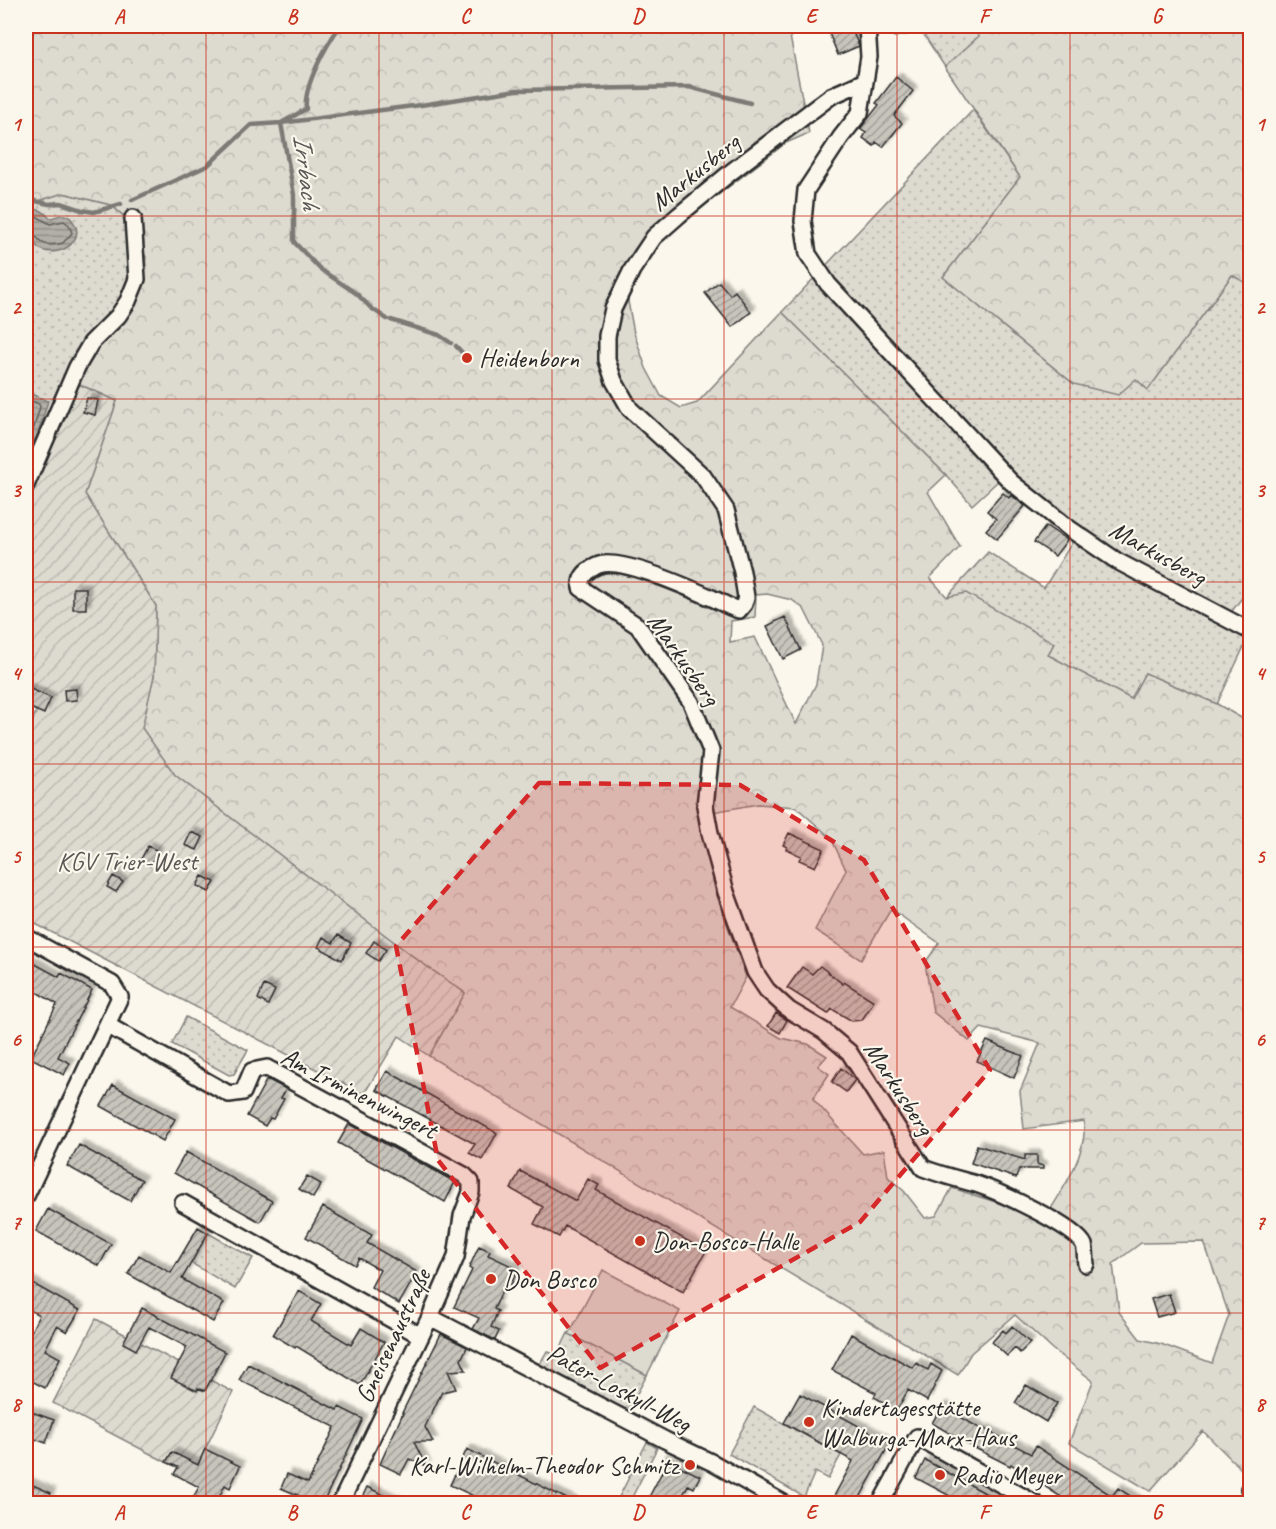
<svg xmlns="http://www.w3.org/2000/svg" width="1276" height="1529" viewBox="0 0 1276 1529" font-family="Caveat,sans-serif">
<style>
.grass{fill:url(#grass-dots);stroke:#84827e;stroke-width:1.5}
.forest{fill:url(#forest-crowns);stroke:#84827e;stroke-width:1.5;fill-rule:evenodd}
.garden{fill:url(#garden-furrows);stroke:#84827e;stroke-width:1.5}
.pitch{fill:#dddad0;stroke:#84827e;stroke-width:1.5}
.water{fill:url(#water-rules);stroke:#7b7a75;stroke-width:1.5}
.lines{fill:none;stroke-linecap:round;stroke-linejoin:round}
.shore{stroke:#61605d;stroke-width:1.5}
.stream{stroke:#7b7a75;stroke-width:4.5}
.building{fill:url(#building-hatch);stroke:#2b2b2b;stroke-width:1.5;filter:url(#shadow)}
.minor-casing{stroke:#2b2b2b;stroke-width:20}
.minor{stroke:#fbf7ec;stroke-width:15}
.marked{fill:#d62828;fill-opacity:0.2;stroke:#d62828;stroke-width:4.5;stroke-dasharray:12 8;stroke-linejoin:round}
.grid{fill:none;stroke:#c8321e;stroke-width:1.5;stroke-opacity:0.55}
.poi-dot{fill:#c8321e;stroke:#fbf7ec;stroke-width:2}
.labels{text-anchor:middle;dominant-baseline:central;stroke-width:4.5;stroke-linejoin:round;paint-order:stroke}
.street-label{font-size:26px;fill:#2b2b2b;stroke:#fbf7ec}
.poi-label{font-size:26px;fill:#2b2b2b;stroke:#fbf7ec;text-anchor:start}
.park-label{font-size:26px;fill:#585754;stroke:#fbf7ec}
.water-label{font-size:27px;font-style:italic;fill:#5a5956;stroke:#fbf7ec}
.neatline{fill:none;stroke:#c8321e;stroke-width:2}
.grid-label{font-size:20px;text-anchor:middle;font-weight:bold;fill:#c8321e}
</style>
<defs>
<pattern id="grass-dots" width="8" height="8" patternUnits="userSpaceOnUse" patternTransform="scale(1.5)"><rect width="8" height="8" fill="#dddad0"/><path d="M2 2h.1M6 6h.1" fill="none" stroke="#bebbb3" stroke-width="1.8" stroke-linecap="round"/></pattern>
<pattern id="forest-crowns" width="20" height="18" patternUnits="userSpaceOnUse" patternTransform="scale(1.5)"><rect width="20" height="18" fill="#dddad0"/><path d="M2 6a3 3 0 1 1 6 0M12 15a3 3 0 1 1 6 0" fill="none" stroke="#bebbb3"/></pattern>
<pattern id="garden-furrows" width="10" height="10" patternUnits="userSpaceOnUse" patternTransform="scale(1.5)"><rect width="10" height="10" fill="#dddad0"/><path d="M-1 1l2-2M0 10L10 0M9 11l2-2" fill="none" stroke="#bebbb3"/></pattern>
<pattern id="water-rules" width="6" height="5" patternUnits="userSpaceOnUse" patternTransform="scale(1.5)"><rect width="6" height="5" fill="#b1afa7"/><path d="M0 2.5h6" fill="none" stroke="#908f88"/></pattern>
<pattern id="building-hatch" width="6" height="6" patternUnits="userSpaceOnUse" patternTransform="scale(1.5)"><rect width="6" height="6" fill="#c7c4bc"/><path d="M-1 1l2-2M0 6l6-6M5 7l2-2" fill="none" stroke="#a29f99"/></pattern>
<filter id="shadow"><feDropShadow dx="4.5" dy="-4.5" stdDeviation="1.5" flood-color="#0004"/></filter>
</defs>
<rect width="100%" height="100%" fill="#fbf7ec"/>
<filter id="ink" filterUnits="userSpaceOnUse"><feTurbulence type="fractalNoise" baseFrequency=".0167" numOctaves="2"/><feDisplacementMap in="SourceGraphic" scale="12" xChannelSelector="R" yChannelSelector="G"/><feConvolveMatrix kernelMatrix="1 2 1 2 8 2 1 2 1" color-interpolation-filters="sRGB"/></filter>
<g filter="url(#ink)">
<path class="grass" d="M892 26H966L980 36 945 67 922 32 894 37Z
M973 110 1020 177 943 277 1074 384 1136 379 1148 390 1232 275 1250 285V587L1223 623 1248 638 1217 704 1145 673 1131 699 1048 655 1054 643 947 597 988 552 1044 588 1081 528 1010 470 972 505 946 475 782 312Z
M63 193 111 205 126 218 146 257 142 288 124 319 95 348 26 475V205Z
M186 1017 248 1050 234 1074 229 1075 172 1044Z
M208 1233 253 1258 235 1289 191 1263Z
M568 1333 647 1375 628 1410 538 1367 547 1351 557 1356Z
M754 1407 841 1455 828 1479 815 1472 804 1497 729 1454Z
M647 1442 657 1448 629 1503H616Z"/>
<path class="forest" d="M26 26H788L809 133 786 143 667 234 642 266 627 296 634 333 646 368 661 396 681 408 697 403 782 312 946 475 928 492 960 547 930 578 947 597 966 593 1054 643 1048 655 1131 699 1145 673 1217 704 1250 723V1478L1203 1431 1150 1491 1069 1443 1093 1381 1052 1349 1015 1315 971 1353 958 1375 429 1056 465 993 419 961 175 775 141 728 154 676 156 606 85 494 117 401 76 383 95 348 124 319 142 288 146 257 126 218 111 205 63 193 26 205ZM767 594 792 600 804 609 822 645 816 684 796 724 755 637 730 642 731 621 755 617 756 595ZM758 804 796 807 831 838 846 870 815 930 861 960 891 909 939 943 925 963 933 1012 969 1041 981 1028 1040 1043 1020 1091 1024 1129 1084 1121C1088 1153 1062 1191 1045 1218L952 1188 936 1216 925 1218 904 1191 888 1177 884 1150 863 1154 813 1099 829 1074 818 1066 827 1056 808 1044 781 1038 730 1007 746 977 715 890 701 814ZM1204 1242 1229 1315 1212 1363 1161 1344 1140 1339 1119 1312 1113 1264 1141 1243Z
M966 26H1250V285L1232 275 1148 390 1136 379 1118 395 1074 384 943 277 1020 177 945 67 979 36Z"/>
<path class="garden" d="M76 383 117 401 85 494 156 606 154 676 142 728 175 775 419 961 465 993 429 1056 399 1036 364 1094 26 919V742L36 711 26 706V475Z
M96 1319 233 1392 193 1474 166 1462 53 1403Z"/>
<path class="pitch" d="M603 1270 680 1311 647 1375 569 1334Z"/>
<path class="water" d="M35 209 42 211 50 218C55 218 59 214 64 215 69 216 72 219 74 223 91 249 25 276 26 214Z
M26 392 48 401 32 454 26 452Z"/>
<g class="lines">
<path class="shore" d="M26 218 36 216 50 224 64 221 69 225 72 233 63 243C45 248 42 244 31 231L26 229
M26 399 39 404 40 407 29 444 26 446"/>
<path class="stream" d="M283 122 306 109C303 86 327 44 340 26
M281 123 421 105 517 90 689 87 750 103
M26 199 49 204 61 203 82 210 94 212 121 204
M132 200 207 166 251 125 281 123 294 195V242L320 269 357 294 371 308 387 319
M391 320 439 335 451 343
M456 346 467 358"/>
</g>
<path class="building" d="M826 26H850L859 46 838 55Z
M896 77 913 91 894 116 902 123 883 147 876 142 874 146 863 138 866 133 860 129 879 105 876 103Z
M719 282 730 295 735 291 751 312 732 327 705 293Z
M87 398 98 400 95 415 83 412Z
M1003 493 1009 498 1011 495 1025 506 997 539 986 530 996 519 987 511Z
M1046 526 1067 540 1055 556 1034 542Z
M73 588H86V609H73Z
M785 617 801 650 783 659 767 626Z
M26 687 51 698 44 714 26 706Z
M76 689 77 700 65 701 64 690Z
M191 832 203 837 197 850 185 845Z
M789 833 824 849 815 867 799 860 801 856 786 849 787 847 783 845Z
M148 846 158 851 150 866 140 861Z
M113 876 123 882 116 892 107 887Z
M202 876 215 882 209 892 197 886Z
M338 935 351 943 342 960 318 947 323 937 333 943Z
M374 941 386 950 378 961 366 953Z
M26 959 59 977 61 973 92 990 58 1057 70 1063 64 1075 31 1058 57 1004 26 986Z
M820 966 843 984 844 982 874 1001 862 1020 852 1021 832 1009 828 1014 787 988 802 967 812 974Z
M264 985 275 990 268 1005 258 999Z
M776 1013 787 1020 780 1033 768 1026Z
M987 1041 1023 1056 1014 1078 977 1061Z
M841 1068 855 1080 846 1092 832 1082Z
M387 1071 497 1133 482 1160 469 1153 475 1144 376 1090Z
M267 1079 286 1089 281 1098 284 1099 273 1119 270 1118 265 1126 247 1116Z
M113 1085 175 1119 163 1141 101 1106Z
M349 1124 455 1182 445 1202 338 1143Z
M79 1145 142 1180 130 1201 67 1166Z
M977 1145 1025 1160V1155H1037V1164L1043 1166V1169H1019L1016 1178 971 1163Z
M186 1152 272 1201 260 1222 174 1173Z
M520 1171 576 1201 588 1179 599 1185 596 1190 706 1251 683 1292 565 1226 559 1237 534 1224 543 1207 511 1189Z
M307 1176 321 1184 313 1198 299 1189Z
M323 1207 372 1235 367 1243 417 1272 399 1304 371 1287 380 1270 359 1258 355 1265 306 1237Z
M48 1209 111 1244 99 1266 36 1231Z
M198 1227 208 1233 182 1279 224 1303 213 1322 128 1274 139 1255 171 1273Z
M479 1246 490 1251 488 1255 518 1269 509 1289 504 1287 494 1309 498 1311 491 1327 499 1331 495 1340 473 1329 479 1318 454 1307 472 1270 469 1268Z
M26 1280 80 1310 67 1332 57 1326 45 1350 60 1358 45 1388 26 1378V1342L39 1315 26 1308Z
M299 1291 321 1304 311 1321 351 1345 361 1328 384 1342 360 1385 296 1346 295 1348 273 1335Z
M1169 1294 1175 1312 1157 1317 1151 1299Z
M142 1308 225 1352 205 1391 198 1388 197 1391 171 1378 187 1347 149 1327 136 1350 123 1343Z
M1012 1326 1030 1343 1020 1353 1015 1348 1007 1356 992 1342 1003 1330 1006 1333Z
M441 1334 467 1347 461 1360 466 1370 448 1371 456 1389 442 1392 425 1427 433 1442H414L426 1466 409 1459 401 1474 380 1464 403 1413H402Z
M851 1334 913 1368 916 1363 928 1370 931 1364 942 1371 927 1401 908 1390 897 1410 874 1397 876 1393 832 1370Z
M248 1364 337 1410 339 1407 363 1419 323 1503H299L302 1497 281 1488 287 1474 308 1483 335 1427 239 1380Z
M1026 1385 1057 1403 1046 1422 1015 1403Z
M800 1394 890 1443 857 1503H839L832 1500 853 1461 784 1423Z
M942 1406 984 1431 985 1429 1031 1454 1036 1446 1112 1496 1118 1488 1141 1503H1070L1011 1464 1010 1466 971 1446 932 1423Z
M26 1410 54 1420 46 1443 26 1436Z
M205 1449 240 1466 230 1488 225 1485 216 1503H190L199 1487 174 1474 178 1467 166 1462 172 1452 198 1465Z
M467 1449 575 1503H488L450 1485Z
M663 1458 700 1476 694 1488 688 1485 679 1503H646L662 1472 657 1470Z
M925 1460 985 1493 1005 1503H963L916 1478Z
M26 1482 51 1493 47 1503H26Z
M367 1487 401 1503H369L361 1500Z"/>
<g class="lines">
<defs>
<path id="minor" d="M867 26 869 57 860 113 841 137 806 190 803 221 808 254 828 284 1011 482 1070 529 1117 561 1250 631
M865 81 831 96 731 172 679 215 654 237 632 270 613 309 607 336V360L614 381 630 409 703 476 726 510 742 572 746 597 744 604 739 610C730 608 723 603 714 599 692 589 621 557 599 565 596 566 593 568 591 569 583 574 580 579 581 588L638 626 691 702 711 751 705 806 710 833 726 892 755 972 767 990 789 1010 824 1031 849 1052 923 1168C941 1175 958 1179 976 1184 997 1191 1077 1227 1084 1245 1086 1251 1085 1258 1086 1264
M26 485 77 367 91 343 118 316 128 301 137 279 133 218
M26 937 112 984 120 997 26 1196
M107 1025 229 1094 243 1092 252 1071 267 1068 464 1175 471 1182V1192L462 1216 456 1257 430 1317 340 1504
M183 1203 421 1336
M430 1317 665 1440 713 1463 785 1504
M1249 1489 1250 1491
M880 1504 917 1437 1036 1504"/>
</defs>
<use href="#minor" class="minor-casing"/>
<use href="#minor" class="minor"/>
</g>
</g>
<path class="marked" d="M539 783 740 785 864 860 990 1070 860 1222 600 1368 438 1160 396 946Z"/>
<path class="grid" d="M206 26V1504M379 26V1504M552 26V1504M724 26V1504M897 26V1504M1070 26V1504M26 216H1250M26 399H1250M26 582H1250M26 764H1250M26 947H1250M26 1130H1250M26 1313H1250"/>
<g class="poi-dot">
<circle cx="467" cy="358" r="6"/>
<circle cx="640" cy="1241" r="6"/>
<circle cx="491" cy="1279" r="6"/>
<circle cx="809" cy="1422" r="6"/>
<circle cx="690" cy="1465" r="6"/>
<circle cx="940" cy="1475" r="6"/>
</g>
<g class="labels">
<g class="street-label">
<text transform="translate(695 172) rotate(-39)">Markusberg</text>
<text transform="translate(1158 553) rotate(29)">Markusberg</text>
<text transform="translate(684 659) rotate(55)">Markusberg</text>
<text transform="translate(899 1088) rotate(57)">Markusberg</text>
<text transform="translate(359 1093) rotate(27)">Am Irminenwingert</text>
<text transform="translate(393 1336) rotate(-65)">Gneisenaustraße</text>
<text transform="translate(619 1388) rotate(28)">Pater-Loskyll-Weg</text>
</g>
<g class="poi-label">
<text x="479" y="358">Heidenborn</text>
<text x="652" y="1241">Don-Bosco-Halle</text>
<text x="503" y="1279">Don Bosco</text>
<text x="821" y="1407">Kindertagesstätte<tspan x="821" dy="30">Walburga-Marx-Haus</tspan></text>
<text x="678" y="1465" text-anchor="end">Karl-Wilhelm-Theodor Schmitz</text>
<text x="952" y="1475">Radio Meyer</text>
</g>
<g class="park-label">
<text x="127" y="861">KGV Trier-West</text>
</g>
<g class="water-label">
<text transform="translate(307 172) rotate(83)">Irrbach</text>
</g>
</g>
<rect width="1276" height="1529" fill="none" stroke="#fbf7ec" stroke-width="66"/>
<rect x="33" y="33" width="1210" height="1463" class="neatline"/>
<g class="grid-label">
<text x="119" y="23">A</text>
<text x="292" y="23">B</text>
<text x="465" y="23">C</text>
<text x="638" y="23">D</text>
<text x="811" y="23">E</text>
<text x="984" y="23">F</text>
<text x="1157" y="23">G</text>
<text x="16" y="131">1</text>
<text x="1260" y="131">1</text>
<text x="16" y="314">2</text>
<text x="1260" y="314">2</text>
<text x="16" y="497">3</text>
<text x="1260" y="497">3</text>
<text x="16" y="680">4</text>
<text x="1260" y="680">4</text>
<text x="16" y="863">5</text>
<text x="1260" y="863">5</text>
<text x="16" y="1046">6</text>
<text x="1260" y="1046">6</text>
<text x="16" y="1229">7</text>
<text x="1260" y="1229">7</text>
<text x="16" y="1411">8</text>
<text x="1260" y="1411">8</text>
<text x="119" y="1519">A</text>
<text x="292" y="1519">B</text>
<text x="465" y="1519">C</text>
<text x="638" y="1519">D</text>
<text x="811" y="1519">E</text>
<text x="984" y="1519">F</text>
<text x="1157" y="1519">G</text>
</g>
</svg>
